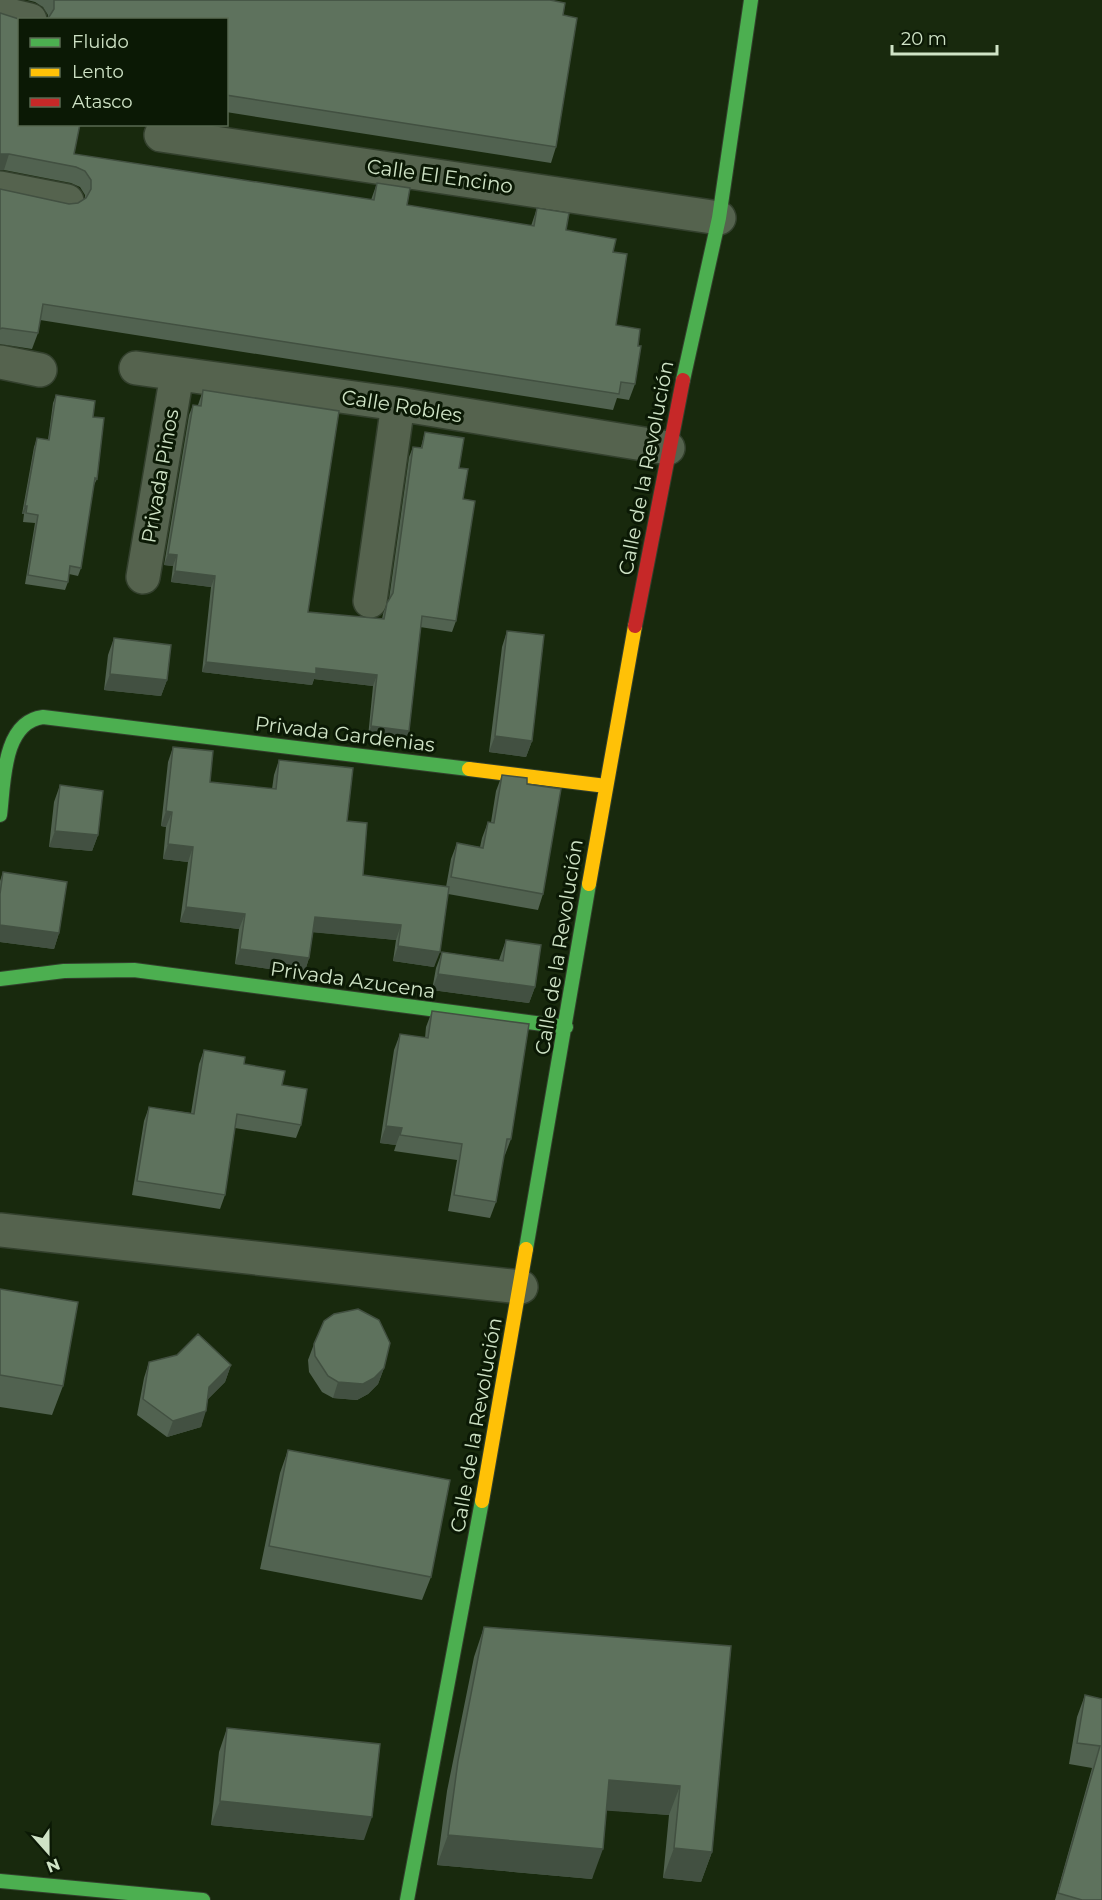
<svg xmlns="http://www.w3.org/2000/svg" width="1102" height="1900" viewBox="0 0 1102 1900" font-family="Montserrat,sans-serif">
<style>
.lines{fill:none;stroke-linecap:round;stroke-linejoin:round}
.street-casing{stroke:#33402d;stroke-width:36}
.fast-casing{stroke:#33402d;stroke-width:16}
.slow-casing{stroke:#33402d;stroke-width:16}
.jam-casing{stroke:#33402d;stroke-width:16}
.street{stroke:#55634e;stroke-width:33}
.fast{stroke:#4caf50;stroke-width:14}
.slow{stroke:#ffc107;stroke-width:14}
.jam{stroke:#c62828;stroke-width:14}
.wall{fill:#516250}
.shaded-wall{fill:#425041}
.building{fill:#5e725d;stroke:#425041;stroke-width:1.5}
.labels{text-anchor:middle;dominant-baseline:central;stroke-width:6;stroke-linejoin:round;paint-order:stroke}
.street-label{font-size:20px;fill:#cfe3c6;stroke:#0b1905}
</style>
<rect width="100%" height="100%" fill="#18290d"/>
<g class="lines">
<defs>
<path id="street" d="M0 13 30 20
M161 135 719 218
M0 188 67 201
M0 362 40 370
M136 368 398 404 668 448
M143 577 177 374
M370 601 398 404
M0 1230 521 1287"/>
<path id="fast" d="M683 380 719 218 751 0
M0 815C4 785 2 722 43 717L469 769
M0 979 64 971 134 970 566 1027
M526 1249 589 884
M0 1881 203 1900
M407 1900 482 1501"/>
<path id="slow" d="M469 769 606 786
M589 884 635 626
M482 1501 526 1249"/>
<path id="jam" d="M635 626 683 380"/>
</defs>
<use href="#street" class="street-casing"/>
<use href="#fast" class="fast-casing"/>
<use href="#slow" class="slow-casing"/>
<use href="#jam" class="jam-casing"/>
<use href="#street" class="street"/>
<use href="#fast" class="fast"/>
<use href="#slow" class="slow"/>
<use href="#jam" class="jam"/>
</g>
<path class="wall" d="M27 0H550L563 15 556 147 551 163 226 112V20L48 18V15L43 7 35 2Z
M0 13 74 154 371 200 377 183 407 205 531 226 537 208 566 230 613 252 616 325 638 346 635 384 629 400 617 398 613 410 40 320 38 333 32 349 0 344V189L69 204 78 203 85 199V195L80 187 71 183 4 170H0Z
M203 390 308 612 382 619 383 614 389 599 409 457 413 447H421L425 432 459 468 463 499 456 621 452 632 420 627 405 742 368 737 373 686 314 679 312 685 202 672 211 587 171 582 173 566 164 565 189 415 193 405H198Z
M56 395 93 417 97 479 93 487 81 568 78 576 69 574 68 582 65 590 25 584 35 523 23 522 24 514H22L34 447 37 438 48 440 53 403Z
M507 631 532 741 526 757 489 752 502 647Z
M114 638 167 680 161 696 104 690 108 655Z
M173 747 210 782 272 789 274 775 279 760 347 821 363 875 446 887 451 859 457 843 480 847 482 838 488 822H491L496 791 502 775 527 784 543 894 538 910 448 894 434 967 393 961 396 940 313 932 309 958 304 974 235 964 239 929 180 922 188 862 163 859 166 827 161 826 168 762Z
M60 785 98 835 92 851 49 847 54 802Z
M3 872 59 933 54 949 0 942V881Z
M506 940 535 987 529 1003 432 990 436 968 442 952 499 960Z
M432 1011 511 1139 505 1155H504L496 1202 490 1218 448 1211 457 1160 394 1151 396 1145 380 1143 394 1050 400 1034 425 1038 426 1027Z
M204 1050 244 1064 282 1085 301 1125 296 1138 235 1128 225 1195 220 1209 132 1195 144 1121 149 1107 191 1113 199 1064Z
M0 1289 63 1386 52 1415 0 1407Z
M314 1344 384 1368 378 1384 368 1394 357 1400 333 1398 322 1392 309 1372 308 1360Z
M149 1362 231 1365 225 1382 208 1399 201 1427 167 1437 137 1415 144 1378Z
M288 1450 431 1577 422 1600 260 1569 280 1473Z
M484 1627 731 1646 712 1852 701 1882 663 1878 669 1815 606 1810 592 1879 437 1865 447 1791 474 1657Z
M1085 1695 1102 1699V1900H1055L1092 1768 1069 1764 1077 1717Z
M227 1728 364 1840 211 1825 219 1752Z"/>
<path class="shaded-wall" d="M0 154H9L4 170H0Z
M25 506H27L24 514H22Z
M168 554 177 555 173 566 164 565Z
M175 571 215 576 211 587 171 582Z
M206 662 316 668 377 675 373 686 314 679 312 685 202 672Z
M110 674 167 680 161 696 104 690Z
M371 726 409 731 405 742 368 737Z
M495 736 532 741 526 757 489 752Z
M166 811 172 812 166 827 161 826Z
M55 831 98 835 92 851 49 847Z
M168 844 193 847 188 862 163 859Z
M186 907 245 914 239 929 180 922Z
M315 917 401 925 396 940 310 932Z
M0 925 59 933 54 949 0 942Z
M398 946 440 952 434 967 393 961Z
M240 949 309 958 304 974 235 964Z
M438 974 535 987 529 1003 432 990Z
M386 1126 402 1128 396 1145 380 1143Z
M231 1365 225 1382 203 1404 209 1387Z
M384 1368 378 1384 368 1394 357 1400 333 1398 338 1382Z
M206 1411 201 1427 167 1437 173 1421Z
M609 1780 680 1786 669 1815 598 1810Z
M220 1801 372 1817 364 1840 211 1825Z
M448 1835 603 1849 592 1879 437 1865Z
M674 1848 712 1852 701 1882 663 1878Z"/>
<path class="building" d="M54 0H550L565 3 563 15 577 18 556 147 226 95V20H45L49 17 54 9Z
M0 13 22 20H20V124H80L74 154 374 200 377 183 410 188 407 205 534 226 537 208 569 213 566 230 616 239 613 252 627 254 616 325 640 329 638 346H641L635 384 621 382 619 394 43 304 38 333 2 328 0 329V189L69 204 78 203 86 198 91 189V180L85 171 76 167 9 154H0Z
M203 390 339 411 308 612 384 619 387 603 393 593 413 447 422 448 425 432 464 438 459 468 468 469 463 499 475 501 456 621 422 616 409 731 371 726 377 675 316 668V674L206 662 215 576 175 571 177 555 168 554 193 405 201 406Z
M56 395 95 401 93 417 104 418 97 479 95 478 81 568 70 566 68 582 28 575 38 515 26 513 27 506H25L37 438 49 440Z
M507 631 544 635 532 741 495 736Z
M114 638 171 645 167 680 110 674Z
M173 747 213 751 210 782 276 789 279 760 353 768 347 821 367 823 363 875 449 887 440 952 398 946 401 925 315 917 309 958 240 949 245 914 186 907 193 847 168 844 172 812 166 811Z
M502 775 527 778V784L561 789 543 894 451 877 457 843 483 848 488 822 494 823Z
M60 785 103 791 98 835 55 831Z
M3 872 67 882 59 933 0 925V894Z
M506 940 541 945 535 987 438 974 442 952 503 961Z
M432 1011 529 1024 511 1139H507L496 1202 454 1195 462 1144 400 1135 402 1128 386 1126 400 1034 428 1038Z
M204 1050 245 1057 244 1064 285 1071 282 1085 307 1089 301 1125 237 1114 225 1195 137 1181 149 1107 194 1114Z
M0 1289 78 1302 63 1386 0 1375Z
M358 1309 379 1320 390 1343 384 1368 374 1378 363 1384 338 1382 328 1376 315 1356 314 1344 324 1321 334 1314Z
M198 1334 231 1365 209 1387 206 1411 173 1421 143 1399 149 1362 177 1355Z
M288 1450 450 1480 431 1577 269 1546Z
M484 1627 731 1646 712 1852 674 1848 680 1786 609 1780 603 1849 448 1835 458 1761Z
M1085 1695 1102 1699V1900H1082L1058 1893 1100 1746 1077 1743Z
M227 1728 380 1744 372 1817 220 1801Z"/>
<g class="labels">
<g class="street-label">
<text transform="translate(440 176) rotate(8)">Calle El Encino</text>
<text transform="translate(402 406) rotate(9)">Calle Robles</text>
<text transform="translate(646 468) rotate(-79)">Calle de la Revolución</text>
<text transform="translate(160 476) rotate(-80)">Privada Pinos</text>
<text transform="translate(345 734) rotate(7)">Privada Gardenias</text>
<text transform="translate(559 947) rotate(-81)">Calle de la Revolución</text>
<text transform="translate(353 980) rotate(8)">Privada Azucena</text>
<text transform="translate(476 1425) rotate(-80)">Calle de la Revolución</text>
</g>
</g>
<rect x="18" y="18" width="210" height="108" fill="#0b1905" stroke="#596a52" stroke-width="1.5"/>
<rect x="30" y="38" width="30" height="9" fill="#4caf50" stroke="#596a52" stroke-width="1.5"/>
<text x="72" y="48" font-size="18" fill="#cfe3c6">Fluido</text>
<rect x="30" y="68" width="30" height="9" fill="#ffc107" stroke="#596a52" stroke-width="1.5"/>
<text x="72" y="78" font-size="18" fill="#cfe3c6">Lento</text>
<rect x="30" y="98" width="30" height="9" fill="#c62828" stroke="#596a52" stroke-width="1.5"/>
<text x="72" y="108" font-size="18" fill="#cfe3c6">Atasco</text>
<g transform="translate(48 1852) rotate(159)" stroke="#0b1905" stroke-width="4.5" paint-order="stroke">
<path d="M0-4.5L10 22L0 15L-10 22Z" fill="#cfe3c6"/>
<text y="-9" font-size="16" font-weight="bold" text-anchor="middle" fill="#cfe3c6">N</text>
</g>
<path d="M892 45v9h105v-9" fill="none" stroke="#cfe3c6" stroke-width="3"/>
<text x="901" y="45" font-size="18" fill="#cfe3c6" stroke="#0b1905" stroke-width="4.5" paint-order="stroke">20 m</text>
</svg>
